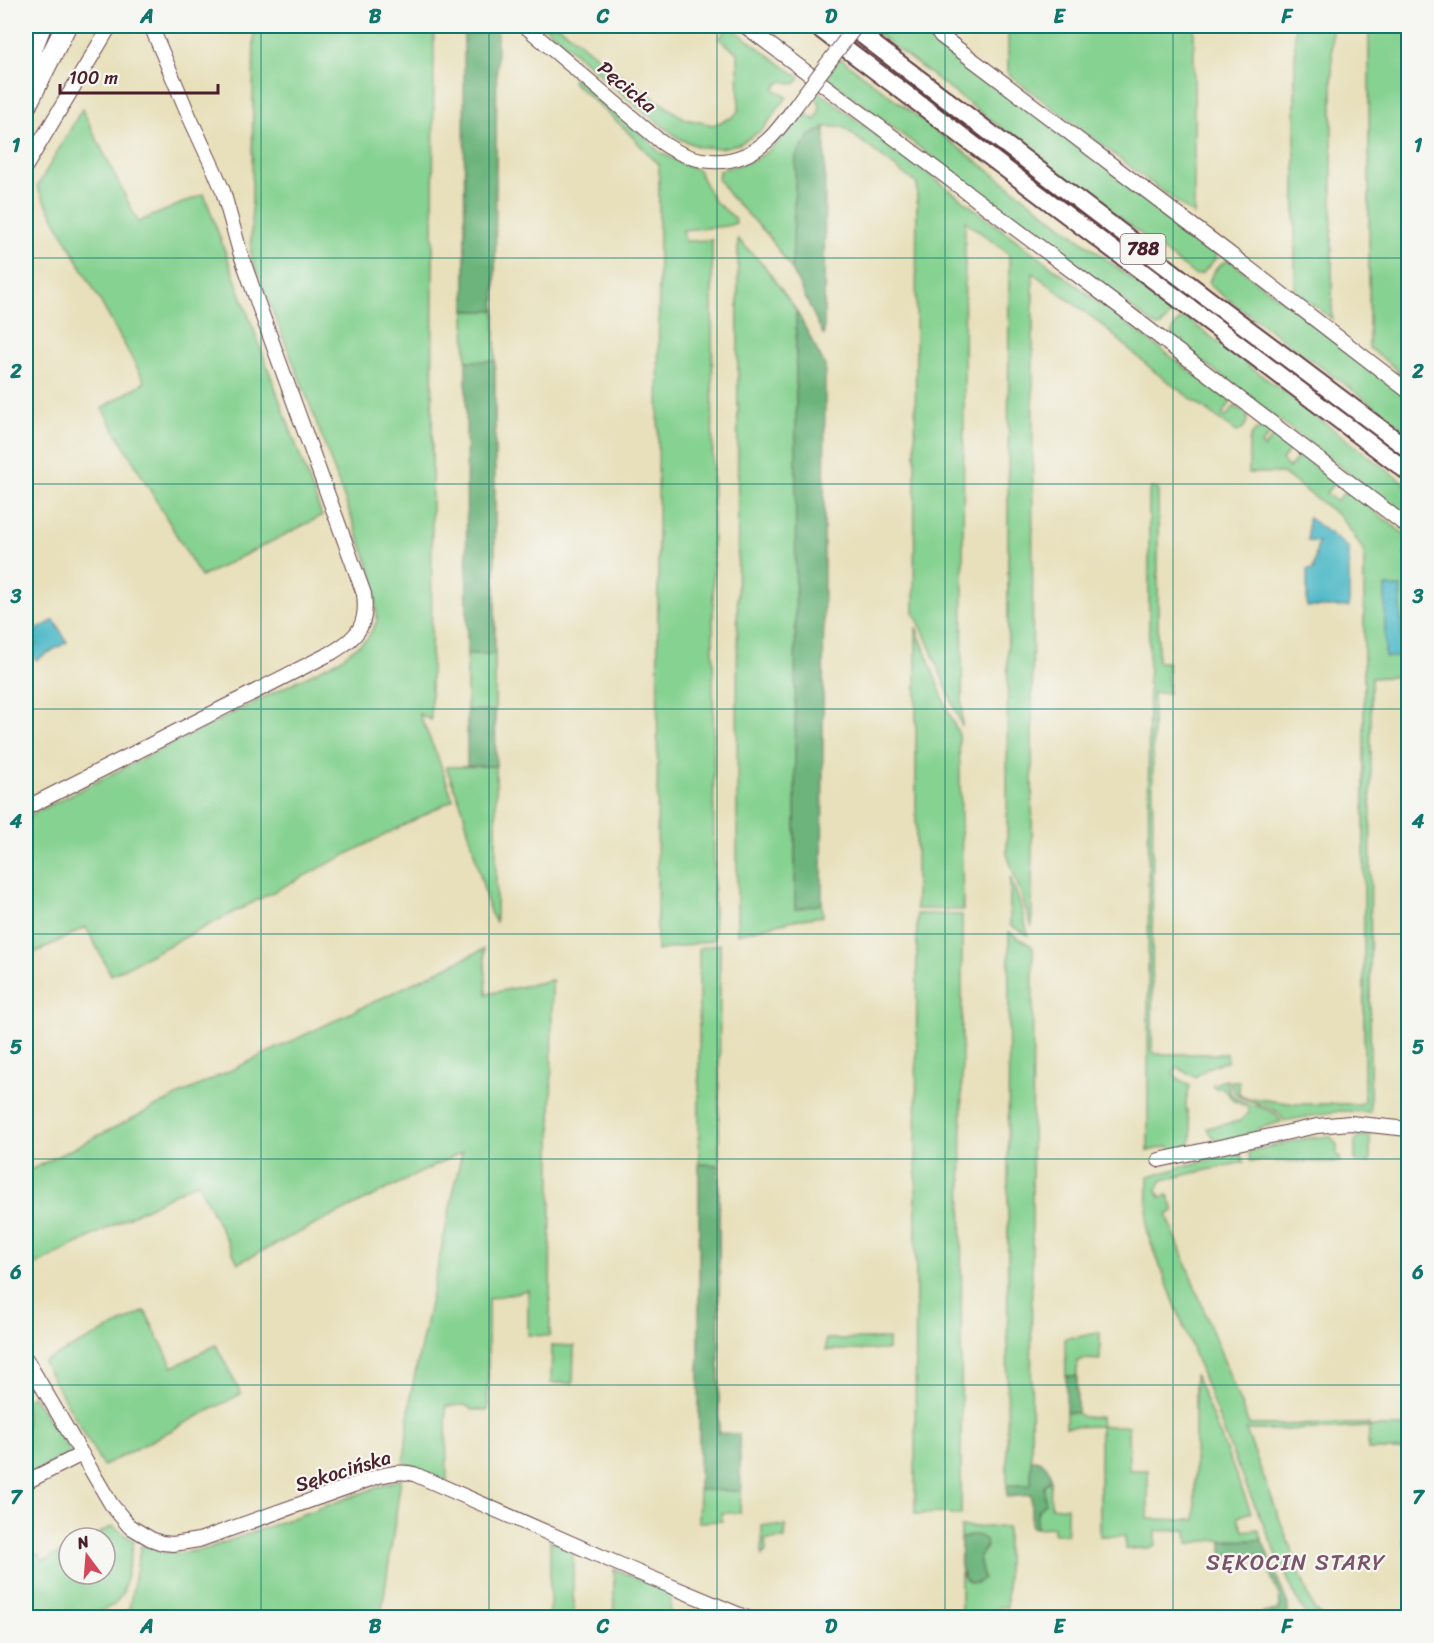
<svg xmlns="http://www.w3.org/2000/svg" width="1434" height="1643" viewBox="0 0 1434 1643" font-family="Sriracha,sans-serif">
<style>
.green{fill:#86d291;stroke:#68785e;stroke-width:1.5}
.forest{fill:#6cb47b;stroke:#5b6a53;stroke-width:1.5}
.water{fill:#4bb8c6;stroke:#4a6c78;stroke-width:1.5}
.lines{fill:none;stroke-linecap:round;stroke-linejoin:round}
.minor-casing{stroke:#623c41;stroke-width:16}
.major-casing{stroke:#623c41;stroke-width:20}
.highway-casing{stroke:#623c41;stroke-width:22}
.minor{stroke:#fff;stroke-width:14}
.major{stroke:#fff;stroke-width:16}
.highway{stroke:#fff;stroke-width:20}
.minor-bridge-casing{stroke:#623c41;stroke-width:16;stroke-linecap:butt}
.minor-bridge{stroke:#fff;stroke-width:14}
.grid{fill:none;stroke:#0f766e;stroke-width:1.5;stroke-opacity:0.55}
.labels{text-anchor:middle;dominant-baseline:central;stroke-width:4.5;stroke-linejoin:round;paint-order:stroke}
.shield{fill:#f6f6f2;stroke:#7e6067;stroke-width:1.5}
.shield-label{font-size:18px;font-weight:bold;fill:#4a1f2b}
.street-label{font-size:20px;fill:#4a1f2b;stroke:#f6f6f2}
.quarter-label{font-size:22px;letter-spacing:1.5px;fill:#7b5469;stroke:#f6f6f2}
.neatline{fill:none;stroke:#0f766e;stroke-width:2}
.grid-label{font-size:20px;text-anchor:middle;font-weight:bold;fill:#0f766e}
</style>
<rect width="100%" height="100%" fill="#f6f6f2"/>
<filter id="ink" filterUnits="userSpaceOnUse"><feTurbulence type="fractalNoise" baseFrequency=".0167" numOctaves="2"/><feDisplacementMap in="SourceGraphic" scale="12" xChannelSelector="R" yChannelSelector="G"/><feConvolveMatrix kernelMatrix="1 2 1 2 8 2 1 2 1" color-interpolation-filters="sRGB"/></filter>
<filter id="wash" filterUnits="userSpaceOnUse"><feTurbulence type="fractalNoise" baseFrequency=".008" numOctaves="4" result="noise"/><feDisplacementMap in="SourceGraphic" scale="24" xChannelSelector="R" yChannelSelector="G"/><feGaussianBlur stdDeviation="1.35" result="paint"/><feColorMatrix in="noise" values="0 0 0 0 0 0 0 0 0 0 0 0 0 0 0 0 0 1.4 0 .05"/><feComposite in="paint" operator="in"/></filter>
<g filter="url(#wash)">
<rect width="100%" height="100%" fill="#e8e0bb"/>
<path class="green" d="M254 26H434L431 720 419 714 437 755 453 800 111 975 86 927 26 957V817L339 660 367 639 377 621 375 582 309 402 251 257Z
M544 26H559L624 78 685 119 713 125 733 117 739 110 738 53 719 39 729 26 800 78 795 84 783 81 778 84 774 89 787 97 763 129 751 137 739 144 721 148 699 147 680 139 639 108Z
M867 26H925L934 40 938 43 946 46 1216 252 1215 259 1203 273 1195 275Z
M1008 26H1194V215L1008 74Z
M1295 26H1332V319L1295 291Z
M1369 26H1408V378L1369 348Z
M840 58 1168 306C1175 313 1167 320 1161 326L1157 327 826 77Z
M575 76 647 139 659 152 698 170 714 201 735 218 736 223 727 226 683 230 685 241 712 240 714 940 657 951 659 165 624 128 572 81Z
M817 90 1231 402 1222 415 1225 418 1235 406 1247 415C1248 423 1245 428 1238 432L1235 431 1155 372 1101 324 1033 273 1032 927 1007 854 1009 254 965 221 962 726 924 633 914 613 917 184 843 127H825L810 136 796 156 792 270 768 235 730 196 718 179 719 171C729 166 741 165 751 161 774 152 788 129 802 111L815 120C821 111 822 104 814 95Z
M82 109 138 222 204 194 322 516 201 577 102 408 145 382 37 187Z
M738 239 765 267 796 310 795 909 822 904 823 916 794 920 737 934Z
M1229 260 1408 396V433L1377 408 1210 286 1209 282C1213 272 1219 263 1229 260Z
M465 311H495V361H466Z
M1186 318 1408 486V519L1172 338C1171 330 1177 319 1186 318Z
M1264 427 1271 433 1261 445 1264 448 1274 435 1291 448 1282 460 1289 468 1300 455 1335 482 1326 493 1336 501 1347 490 1408 537V550L1404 555 1408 558V676L1371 678 1370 1112 1340 1111 1284 1121C1272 1095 1233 1109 1230 1081H1239V1093L1243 1097 1296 1104H1360L1364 1101V551L1343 519 1283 473H1249V441C1252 433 1255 429 1264 427Z
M1151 488 1158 489V662H1168V693H1153L1152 1051 1156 1054H1227V1062C1214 1063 1205 1070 1195 1077L1177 1067 1173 1075 1190 1086C1188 1093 1186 1099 1186 1105 1188 1129 1204 1144 1172 1152L1169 1146 1148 1151 1149 493Z
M916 627 947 709 959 735 963 910 916 909Z
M467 654H495V711L467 710Z
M496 766V923L490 912 462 807 446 767Z
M1010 877 1021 907 1028 935 1010 925Z
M917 914 962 915 961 1515H950L949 1513 915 1514Z
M1009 932 1033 947 1031 1486 1007 1485Z
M720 944 719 1165 699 1164V948Z
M484 949 487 994 552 980 550 1336 528 1335V1290L488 1299V1410H471L470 1408 465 1405 446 1406 447 1482 404 1462 411 1393 462 1152 238 1263 197 1182 26 1270V1172L179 1095Z
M1227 1080C1228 1113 1271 1097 1281 1122L1259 1128 1254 1134 1219 1141C1212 1137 1210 1135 1207 1128L1240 1121 1249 1112 1247 1106 1234 1101 1223 1088H1214L1212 1085 1219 1082Z
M1330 1136 1337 1145V1155L1340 1157V1162L1250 1161 1249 1151 1309 1138Z
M1359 1136H1370V1162H1355V1141Z
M1240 1153 1244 1162 1162 1180 1157 1190 1160 1197 1168 1195 1174 1211 1167 1215 1249 1425 1364 1424H1369L1370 1427H1408V1544H1404V1450H1368L1369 1427 1330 1429 1246 1430 1314 1610 1323 1617 1305 1614 1294 1593 1237 1465 1147 1232 1148 1176 1177 1169 1179 1167Z
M145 1311 173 1367 216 1345 241 1394 103 1466 43 1362Z
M1100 1332V1360L1086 1359 1077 1361V1376H1066L1065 1338 1078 1337Z
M826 1339H888V1350H826Z
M552 1345 574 1346 573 1383H551Z
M1195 1374 1251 1512 1238 1517 1243 1531 1258 1529 1262 1540C1239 1541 1209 1538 1188 1544L1187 1530 1156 1531V1545L1148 1548 1125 1549V1536H1100V1426L1066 1427V1412L1077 1413 1083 1417H1100L1101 1426H1128L1129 1470H1148V1519L1195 1520Z
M33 1396 71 1453 26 1476V1399Z
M401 1479 381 1617 114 1618 129 1609 141 1545 162 1551 181 1553 206 1549Z
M1050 1479 1051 1507H1067V1534H1054V1527L1036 1528 1037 1509 1045 1503 1044 1486Z
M699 1490 741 1491 740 1513H722V1521L698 1522Z
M762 1525 785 1526V1539L765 1540 766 1551 762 1556Z
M113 1526 134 1541 123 1593 114 1605 88 1617H26V1560L39 1554 43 1561 69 1548V1574H105V1538H89Z
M961 1527H1007V1607H998L997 1613C989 1611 979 1610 973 1617H961V1574L968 1582 983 1578 979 1556 987 1548 977 1535 961 1539Z
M550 1540 573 1552V1599L574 1600 573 1617 550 1618Z
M614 1569 666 1590 671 1594 670 1617H614Z"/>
<path class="forest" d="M464 26H497L495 311H465Z
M825 127 824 336 792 270 796 156 810 136Z
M796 310 825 366 822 904 795 909Z
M466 361H495V654H467Z
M467 710 495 711 496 766H467Z
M699 1164 719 1165V1433L739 1434 741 1491 699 1490Z
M1066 1376H1077V1413L1066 1412Z
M1031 1460C1044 1460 1050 1466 1050 1479L1044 1486 1045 1503C1035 1512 1037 1515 1036 1528L1031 1527V1495L1007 1497V1485H1031Z
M971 1535C979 1535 985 1537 987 1545L979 1556 983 1578C980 1582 977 1584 971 1583 957 1579 961 1551 961 1539Z
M1262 1540 1288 1605V1617H1258L1262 1613 1277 1611 1280 1606 1279 1596 1264 1559 1255 1554H1239L1222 1558V1541Z"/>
<path class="water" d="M1308 517 1349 548V607H1307V570H1313L1318 542 1308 541Z
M1385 587H1401V657H1385Z
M54 620 67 642 36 660 29 648 37 643 31 633Z"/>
</g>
<g filter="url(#ink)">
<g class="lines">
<defs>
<path id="minor" d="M525 26 661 142C695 166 735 170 768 140 782 127 793 109 805 93
M745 26 1120 307 1408 527
M934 26 941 36 1225 250 1408 391
M26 166 110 26
M26 808 333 652C358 637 368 625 364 594L260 309 240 252 223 191 215 172 190 118 151 26
M1159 1160 1317 1126 1350 1123 1408 1129
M26 1359 111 1504 129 1526 151 1539 162 1543 173 1544 199 1540 379 1476C392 1473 402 1471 414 1474L632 1570 747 1618
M26 1482 82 1454"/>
<path id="major" d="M816 26 1408 472
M850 26 1223 310 1408 449"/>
<path id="highway" d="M26 64 41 26
M26 106 66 26"/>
</defs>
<use href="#minor" class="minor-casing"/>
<use href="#major" class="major-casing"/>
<use href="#highway" class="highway-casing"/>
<use href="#minor" class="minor"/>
<use href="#major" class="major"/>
<use href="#highway" class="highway"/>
<defs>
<path id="minor-bridge" d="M805 93 856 26"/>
</defs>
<use href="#minor-bridge" class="minor-bridge-casing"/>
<use href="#minor-bridge" class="minor-bridge"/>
</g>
</g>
<path class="grid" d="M261 26V1618M489 26V1618M717 26V1618M945 26V1618M1173 26V1618M26 258H1408M26 484H1408M26 709H1408M26 934H1408M26 1159H1408M26 1385H1408"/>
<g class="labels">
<rect class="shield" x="1120.5" y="234" width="45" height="30" rx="4.5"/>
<g class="shield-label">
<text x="1143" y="249">788</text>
</g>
<g class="street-label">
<text transform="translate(627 87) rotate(40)">Pęcicka</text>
<text transform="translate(343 1471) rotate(-17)">Sękocińska</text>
</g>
<g class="quarter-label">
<text x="1296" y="1562">SĘKOCIN STARY</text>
</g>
</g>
<rect width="1434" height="1643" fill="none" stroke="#f6f6f2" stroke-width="66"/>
<g transform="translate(87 1556) rotate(344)"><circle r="28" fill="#f6f6f2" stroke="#b1a0a2" stroke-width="1.5"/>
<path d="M0-4.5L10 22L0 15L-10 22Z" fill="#d1495b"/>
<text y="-9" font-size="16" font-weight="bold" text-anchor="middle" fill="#4a1f2b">N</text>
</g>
<path d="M60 84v9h158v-9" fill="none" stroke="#4a1f2b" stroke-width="3"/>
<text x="69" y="84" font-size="18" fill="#4a1f2b" stroke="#f6f6f2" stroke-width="4.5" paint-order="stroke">100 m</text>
<rect x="33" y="33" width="1368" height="1577" class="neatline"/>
<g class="grid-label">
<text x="147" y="23">A</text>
<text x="375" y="23">B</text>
<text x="603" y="23">C</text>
<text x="831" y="23">D</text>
<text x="1059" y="23">E</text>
<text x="1287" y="23">F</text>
<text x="16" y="152">1</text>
<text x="1418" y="152">1</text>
<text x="16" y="378">2</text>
<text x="1418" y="378">2</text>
<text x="16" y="603">3</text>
<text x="1418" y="603">3</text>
<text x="16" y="828">4</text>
<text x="1418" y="828">4</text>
<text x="16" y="1054">5</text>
<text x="1418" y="1054">5</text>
<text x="16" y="1279">6</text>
<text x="1418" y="1279">6</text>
<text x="16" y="1504">7</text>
<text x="1418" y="1504">7</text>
<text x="147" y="1633">A</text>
<text x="375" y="1633">B</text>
<text x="603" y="1633">C</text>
<text x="831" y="1633">D</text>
<text x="1059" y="1633">E</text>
<text x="1287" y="1633">F</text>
</g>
</svg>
